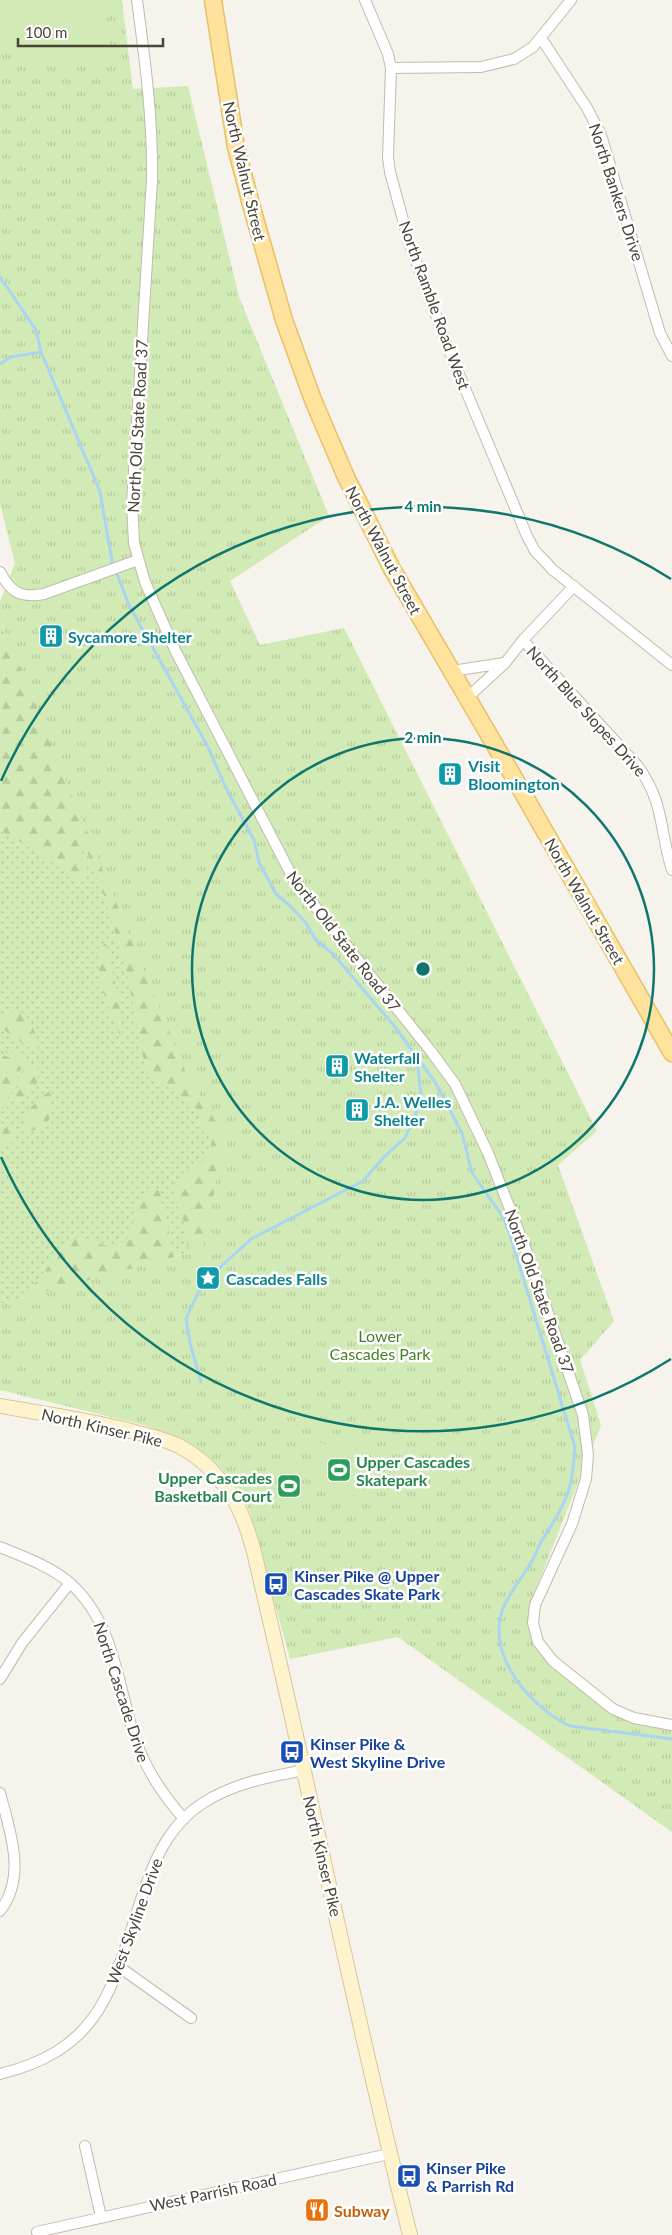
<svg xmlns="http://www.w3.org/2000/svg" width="672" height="2235" viewBox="0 0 672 2235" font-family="Lato,sans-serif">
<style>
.grass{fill:url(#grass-dots)}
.forest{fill:url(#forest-firs)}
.park{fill:url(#park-tufts)}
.garden{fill:#d2eab5}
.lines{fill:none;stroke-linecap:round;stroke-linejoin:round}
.stream{stroke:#a9d4f2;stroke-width:3}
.street-casing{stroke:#c2bbae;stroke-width:12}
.secondary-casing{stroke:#d6c79b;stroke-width:16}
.primary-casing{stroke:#e6c16a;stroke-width:19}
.street{stroke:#fff;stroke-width:10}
.secondary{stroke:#fff3cd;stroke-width:14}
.primary{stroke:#ffe39c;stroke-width:16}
.ring{fill:none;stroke:#0f766e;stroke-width:2.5}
.labels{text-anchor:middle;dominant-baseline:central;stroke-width:5;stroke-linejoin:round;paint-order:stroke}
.street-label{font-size:16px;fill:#4b4439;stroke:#fff}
.culture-label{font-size:16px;font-weight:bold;fill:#0d838f;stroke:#fff;text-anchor:start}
.park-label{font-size:16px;fill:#4a7f2a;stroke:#fff}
.leisure-label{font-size:16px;font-weight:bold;fill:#27864d;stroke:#fff;text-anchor:start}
.transit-label{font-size:16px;font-weight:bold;fill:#164399;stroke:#fff;text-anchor:start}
.food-label{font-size:16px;font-weight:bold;fill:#c56008;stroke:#fff;text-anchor:start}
.centre{fill:#0f766e;stroke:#fff;stroke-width:2.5}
.ring-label{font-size:15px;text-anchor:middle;font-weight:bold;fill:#0f766e;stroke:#fff;stroke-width:5;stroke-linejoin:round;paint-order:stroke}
</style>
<defs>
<pattern id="grass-dots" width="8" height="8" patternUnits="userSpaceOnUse" patternTransform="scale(1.25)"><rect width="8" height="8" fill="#d2eab5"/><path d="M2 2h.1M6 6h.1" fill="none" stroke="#b6ca9c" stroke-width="1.8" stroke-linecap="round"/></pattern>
<pattern id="forest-firs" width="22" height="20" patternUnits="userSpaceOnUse" patternTransform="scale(1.25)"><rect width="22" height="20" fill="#d2eab5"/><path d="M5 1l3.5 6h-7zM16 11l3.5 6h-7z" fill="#b6ca9c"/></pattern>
<pattern id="park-tufts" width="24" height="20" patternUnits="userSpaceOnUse" patternTransform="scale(1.25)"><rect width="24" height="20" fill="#d2eab5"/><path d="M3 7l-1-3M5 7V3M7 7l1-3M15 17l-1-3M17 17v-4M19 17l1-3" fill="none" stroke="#b6ca9c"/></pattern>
</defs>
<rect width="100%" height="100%" fill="#f6f3ec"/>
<path class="grass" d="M0 619 187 1075 225 1137 203 1249 0 1304Z"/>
<path class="forest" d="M0 635 40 664 311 1057 192 1272 183 1221 172 1186C190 1165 210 1170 212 1138L204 1128 194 1106 164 1084 147 1076 127 974 104 895 84 844 80 847 88 874 86 881 83 882 41 854 0 830Z
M106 943 119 1001 124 1044C115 1024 84 957 106 943Z
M10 1012 24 1013C32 1025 40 1038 37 1053L0 1027V1014Z
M0 1045 37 1066C41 1081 34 1091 23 1100L11 1098 18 1087 24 1068 16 1059 0 1049Z
M0 1054 12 1059 21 1068 14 1091 5 1101 3 1109 0 1111Z
M51 1090C50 1112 55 1128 29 1131L23 1126C24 1110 39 1099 51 1090Z
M11 1127 16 1134V1140L11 1144 0 1146V1129Z
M159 1190 178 1272 10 1318 32 1287 70 1240 78 1237C89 1240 105 1248 117 1245 144 1238 121 1195 159 1190Z"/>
<path class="park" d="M0 0H122L133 89 188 86 239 297 329 516 230 581 260 645 344 628 597 1131 558 1165 614 1321 580 1360 601 1425 530 1604C521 1646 550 1665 579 1688 593 1699 607 1712 623 1719 637 1726 657 1727 672 1730V1832L398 1637 290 1659 249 1509 233 1482 217 1464 197 1448 171 1435 144 1425 0 1390V1304L203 1249 225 1137 187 1075 0 619V602L15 563 0 504Z"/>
<path class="garden" d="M0 0H105L113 64 55 67 34 59 0 36Z
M390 1068 401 1087 387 1096 376 1076Z
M355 1438 367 1489 358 1490 359 1494 336 1500 320 1489 312 1447 318 1442 328 1445 336 1443V1439H339L340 1442Z
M295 1465 304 1501 282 1507 274 1470Z"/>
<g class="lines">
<path class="stream" d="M0 277 36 330 41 352 91 470 100 492 112 561 129 605 207 745 226 788 254 840 259 862 276 894 289 905 305 922 316 940 334 955 395 1027 435 1082 462 1133 472 1173 503 1217 510 1235 575 1447C574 1462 573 1478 568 1492 562 1510 551 1526 541 1542 537 1550 534 1558 529 1566 520 1580 507 1596 502 1611 487 1658 532 1708 570 1726L672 1739
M0 364 11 357 41 352
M201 1382 190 1343 186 1319 202 1284 251 1239 363 1181 385 1156 405 1138 415 1116 421 1095 417 1060"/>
<defs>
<path id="street" d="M137 0C145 60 153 119 152 180L132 503 134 543 145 582 176 652 294 880 430 1050 455 1084 488 1153 528 1255 583 1415 588 1455 586 1479 572 1524 535 1605 533 1623 538 1642 553 1661 613 1709 634 1718 672 1725
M365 0 388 54 391 68 388 157 390 172 409 242 448 348 527 536 535 551 553 570 672 665
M541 38 587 108 601 135 660 333 672 356
M391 68 481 67 514 59 533 47 571 0
M0 572C11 593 21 598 44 594L138 560
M523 640 637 765C665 803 659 829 672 870
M452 671 504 663
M468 697 505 663 523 640 574 586
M0 1547C24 1557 50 1566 70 1583 114 1622 117 1682 134 1735 144 1767 161 1793 184 1819
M0 1679 22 1643 70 1583
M0 1793C10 1831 27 1877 0 1911
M118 1966 191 2018
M0 2074C110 2047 113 1978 146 1885 157 1853 173 1822 203 1803 234 1783 269 1777 304 1770
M85 2146 101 2217
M37 2232 389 2154"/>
<path id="secondary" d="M0 1406C45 1414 91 1420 135 1432 150 1436 165 1439 179 1446 194 1454 209 1466 220 1480 238 1500 247 1526 254 1552 308 1779 353 2008 410 2235"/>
<path id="primary" d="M213 0 236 147 252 208 284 320 313 400 346 477 392 569 513 776 672 1053"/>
</defs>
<use href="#street" class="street-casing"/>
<use href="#secondary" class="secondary-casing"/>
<use href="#primary" class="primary-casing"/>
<use href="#street" class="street"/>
<use href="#secondary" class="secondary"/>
<use href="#primary" class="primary"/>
</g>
<g class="ring">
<circle cx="423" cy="969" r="231"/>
<path d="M671 1359A462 462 0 0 1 1 1157M1 781A462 462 0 0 1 671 579"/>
</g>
<defs>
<symbol id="building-square" viewBox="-11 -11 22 22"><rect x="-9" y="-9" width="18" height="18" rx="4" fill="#0f9aa8" stroke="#fff"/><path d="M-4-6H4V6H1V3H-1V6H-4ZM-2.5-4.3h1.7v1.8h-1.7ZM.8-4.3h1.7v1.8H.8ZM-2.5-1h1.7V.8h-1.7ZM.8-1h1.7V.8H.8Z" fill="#fff"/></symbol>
<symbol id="sight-square" viewBox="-11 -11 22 22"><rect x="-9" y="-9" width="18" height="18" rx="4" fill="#0f9aa8" stroke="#fff"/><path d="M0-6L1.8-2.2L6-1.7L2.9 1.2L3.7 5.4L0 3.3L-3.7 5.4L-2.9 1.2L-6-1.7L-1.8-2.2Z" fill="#fff"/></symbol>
<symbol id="stadium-square" viewBox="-11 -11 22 22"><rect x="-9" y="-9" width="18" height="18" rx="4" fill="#2e9e5b" stroke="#fff"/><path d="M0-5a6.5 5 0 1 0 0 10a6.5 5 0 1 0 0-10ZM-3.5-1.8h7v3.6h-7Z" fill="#fff"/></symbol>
<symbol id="bus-square" viewBox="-11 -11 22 22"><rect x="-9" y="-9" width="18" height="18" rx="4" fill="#1a4fb4" stroke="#fff"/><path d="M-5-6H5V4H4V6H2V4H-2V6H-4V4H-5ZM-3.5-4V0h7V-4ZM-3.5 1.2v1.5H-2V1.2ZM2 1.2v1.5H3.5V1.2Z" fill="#fff"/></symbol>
<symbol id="restaurant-square" viewBox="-11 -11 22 22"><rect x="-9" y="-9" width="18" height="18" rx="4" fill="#e8710a" stroke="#fff"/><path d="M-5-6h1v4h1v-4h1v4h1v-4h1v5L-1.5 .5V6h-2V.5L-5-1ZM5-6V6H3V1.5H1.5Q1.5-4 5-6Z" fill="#fff"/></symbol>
</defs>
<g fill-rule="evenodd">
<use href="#building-square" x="37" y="622" width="28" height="28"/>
<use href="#building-square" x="436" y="760" width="28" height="28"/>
<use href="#building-square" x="323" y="1052" width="28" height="28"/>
<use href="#building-square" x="343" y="1096" width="28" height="28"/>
<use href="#sight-square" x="194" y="1264" width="28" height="28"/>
<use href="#stadium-square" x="325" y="1456" width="28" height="28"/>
<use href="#stadium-square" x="275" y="1472" width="28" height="28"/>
<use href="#bus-square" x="262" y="1570" width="28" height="28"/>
<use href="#bus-square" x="278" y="1738" width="28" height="28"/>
<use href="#bus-square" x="395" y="2162" width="28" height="28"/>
<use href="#restaurant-square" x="303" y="2196" width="28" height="28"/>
</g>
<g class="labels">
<g class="street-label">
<text transform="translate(245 171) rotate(77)">North Walnut Street</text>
<text transform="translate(617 192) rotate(72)">North Bankers Drive</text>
<text transform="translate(435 305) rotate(70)">North Ramble Road West</text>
<text transform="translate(137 426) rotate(-87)">North Old State Road 37</text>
<text transform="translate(384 550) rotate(62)">North Walnut Street</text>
<text transform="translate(587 711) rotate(48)">North Blue Slopes Drive</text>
<text transform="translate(585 901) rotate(60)">North Walnut Street</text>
<text transform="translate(344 941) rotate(52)">North Old State Road 37</text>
<text transform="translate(540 1291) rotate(70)">North Old State Road 37</text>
<text transform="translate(102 1427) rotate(13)">North Kinser Pike</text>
<text transform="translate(122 1692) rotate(72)">North Cascade Drive</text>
<text transform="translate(323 1856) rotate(77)">North Kinser Pike</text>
<text transform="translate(134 1921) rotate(-70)">West Skyline Drive</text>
<text transform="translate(213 2192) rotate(-12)">West Parrish Road</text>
</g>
<g class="culture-label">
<text x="68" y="636">Sycamore Shelter</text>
<text x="468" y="765">Visit<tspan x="468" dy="18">Bloomington</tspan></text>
<text x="354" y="1057">Waterfall<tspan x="354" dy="18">Shelter</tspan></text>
<text x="374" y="1101">J.A. Welles<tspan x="374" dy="18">Shelter</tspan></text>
<text x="226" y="1278">Cascades Falls</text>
</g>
<g class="park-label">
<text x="380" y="1335">Lower<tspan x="380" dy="18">Cascades Park</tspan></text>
</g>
<g class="leisure-label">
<text x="356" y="1461">Upper Cascades<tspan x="356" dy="18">Skatepark</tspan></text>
<text x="272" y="1477" text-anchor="end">Upper Cascades<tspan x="272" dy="18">Basketball Court</tspan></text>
</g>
<g class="transit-label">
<text x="294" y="1575">Kinser Pike @ Upper<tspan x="294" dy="18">Cascades Skate Park</tspan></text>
<text x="310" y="1743">Kinser Pike &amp;<tspan x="310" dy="18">West Skyline Drive</tspan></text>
<text x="426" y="2167">Kinser Pike<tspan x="426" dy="18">&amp; Parrish Rd</tspan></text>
</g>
<g class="food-label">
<text x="334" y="2210">Subway</text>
</g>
</g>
<circle cx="423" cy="969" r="8" class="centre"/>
<g class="ring-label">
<text x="423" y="512">4 min</text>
<text x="423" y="743">2 min</text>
</g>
<path d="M18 38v8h145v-8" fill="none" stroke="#4b4439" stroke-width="2.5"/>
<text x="25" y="38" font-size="15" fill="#4b4439" stroke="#ffffff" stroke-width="4" paint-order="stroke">100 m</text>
</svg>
